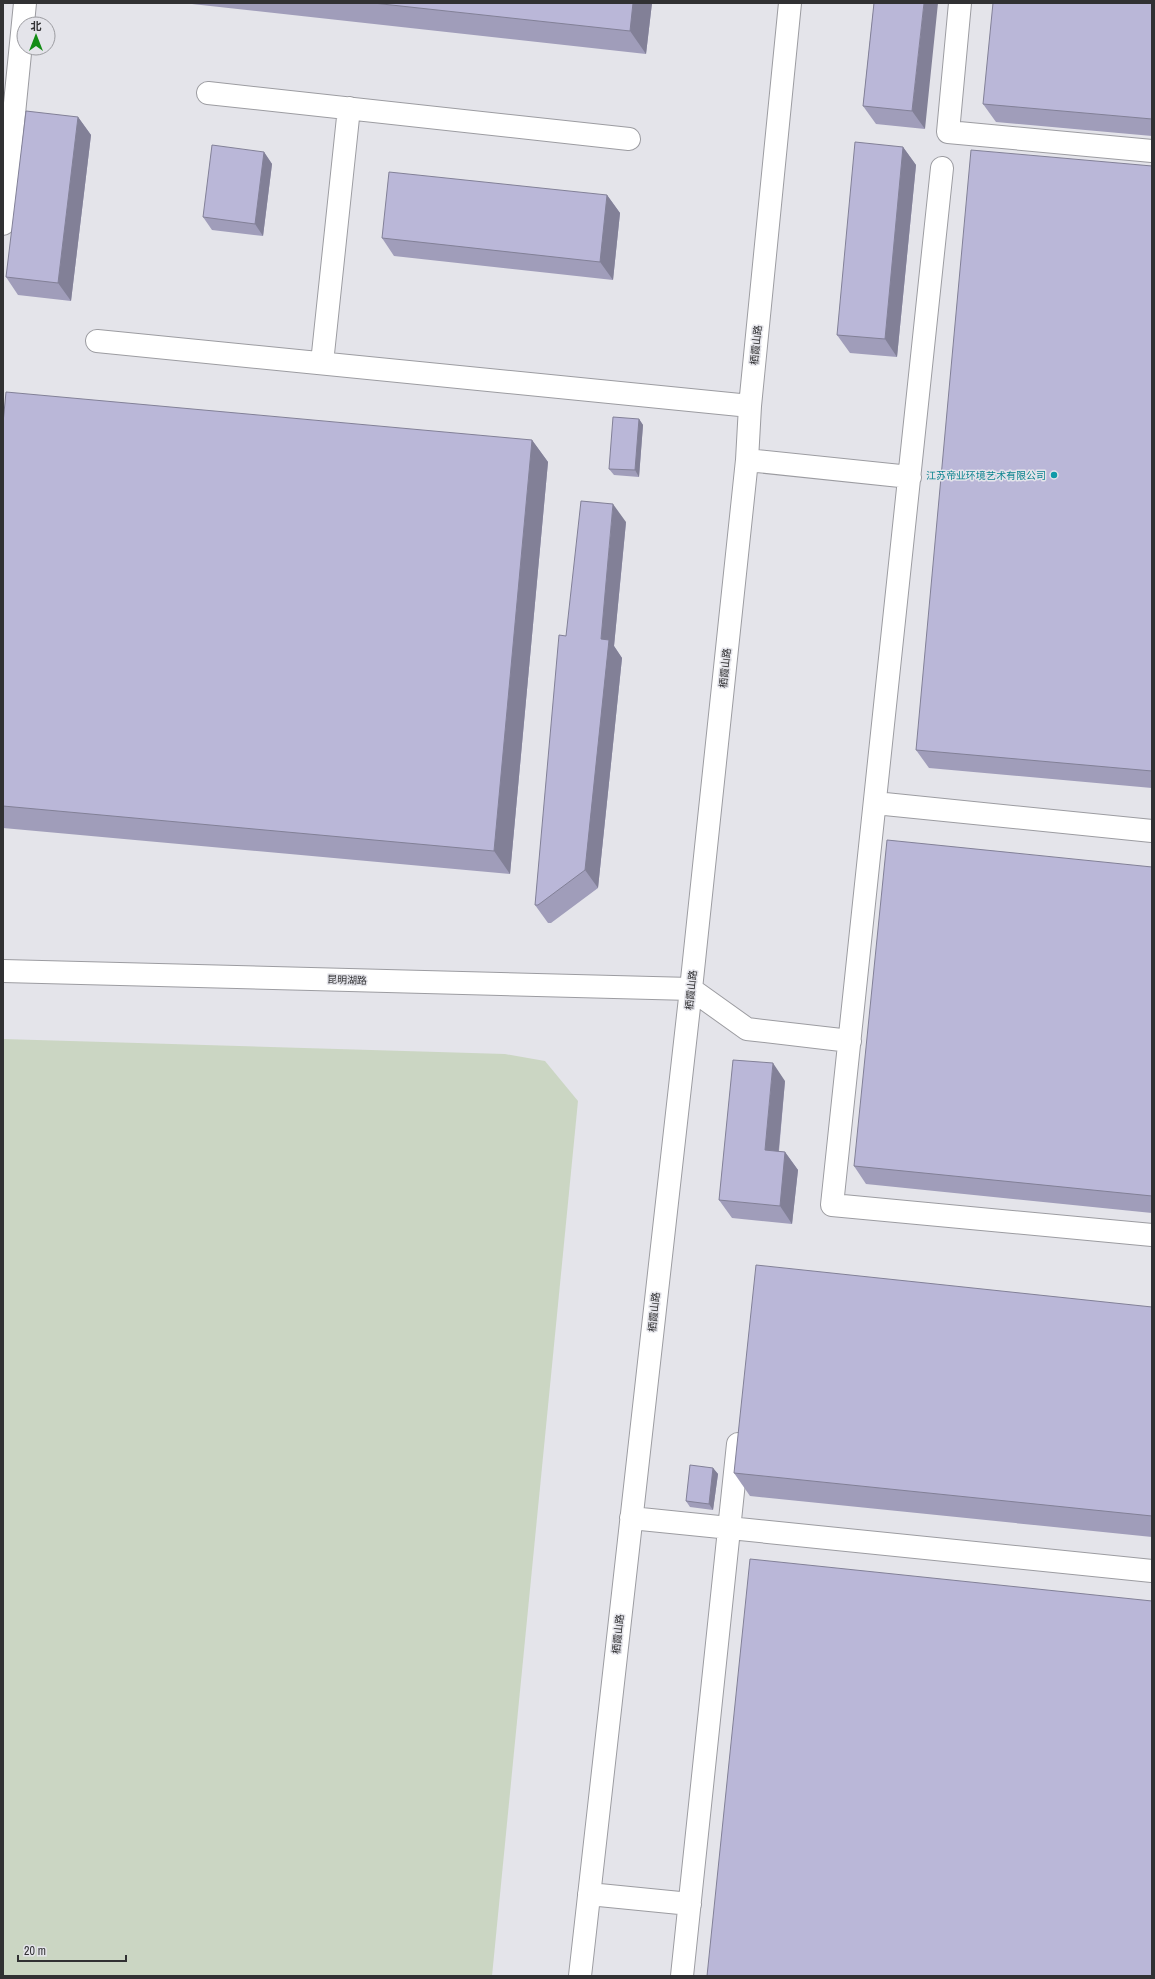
<svg xmlns="http://www.w3.org/2000/svg" width="1155" height="1979" viewBox="0 0 1155 1979" font-family="'Archivo Narrow','Noto Sans SC',sans-serif">
<style>
.green{fill:#cbd6c3}
.lines{fill:none;stroke-linecap:round;stroke-linejoin:round}
.minor-casing{stroke:#9c9ca1;stroke-width:24}
.minor{stroke:#fff;stroke-width:22}
.wall{fill:#a09dba}
.shaded-wall{fill:#828097}
.building{fill:#bab7d8;stroke:#828097}
.culture-dot{fill:#0f9aa8;stroke:#e4e4ea;stroke-width:1.5}
.labels{text-anchor:middle;dominant-baseline:central;stroke-width:3;stroke-linejoin:round;paint-order:stroke}
.street-label{font-size:10px;fill:#313133;stroke:#e4e4ea}
.culture-label{font-size:10px;fill:#0d838f;stroke:#e4e4ea;text-anchor:end}
</style>
<rect width="100%" height="100%" fill="#e4e4ea"/>
<path class="green" d="M3 1039 505 1054 545 1061 578 1101 492 1976H3Z"/>
<g class="lines">
<defs>
<path id="minor" d="M960 3 948 132 1152 151
M208 93 629 139
M942 168 832 1205 1152 1235
M3 224 25 3
M97 341 750 406
M322 363 349 108
M747 460 910 477
M875 803 1152 831
M3 971 691 989 747 1029 850 1041
M631 1518 1152 1571
M589 1894 690 1904
M580 1976 691 989 747 460 750 406 790 3
M682 1976 738 1444"/>
</defs>
<use href="#minor" class="minor-casing"/>
<use href="#minor" class="minor"/>
</g>
<path class="wall" d="M191 3H652L646 54 192 4Z
M874 3 925 129 876 124 863 106Z
M1152 3V136L996 122 983 104Z
M78 117 91 135 71 301 18 295 6 277Z
M903 147 916 165 897 357 850 353 837 335Z
M264 152 272 164 263 236 212 230 203 217Z
M1152 166V788L929 768 916 750Z
M607 195 620 213 613 280 394 256 382 238Z
M639 419 643 425 639 477 614 475 609 469Z
M3 423 532 440 548 462 510 874 3 828Z
M626 522 614 646 622 658 598 888 551 923H548L535 905 566 636Z
M1152 867V1213L866 1184 854 1166Z
M785 1081 779 1151 785 1152 798 1170 792 1224 732 1218 719 1200Z
M1152 1307V1537L750 1496 734 1473Z
M713 1468 718 1474 713 1510 690 1507 686 1501Z"/>
<path class="shaded-wall" d="M633 3H652L646 54 630 31Z
M924 3H938L925 129 912 111Z
M78 117 91 135 71 301 58 283Z
M903 147 916 165 897 357 885 339Z
M264 152 272 164 263 236 255 224Z
M607 195 620 213 613 280 600 262Z
M639 419 643 425 639 477 635 470Z
M532 440 548 462 510 874 494 851Z
M613 504 626 522 614 646 622 658 598 888 585 870 601 639Z
M773 1063 785 1081 777 1168 765 1150Z
M785 1152 798 1170 792 1224 780 1206Z
M713 1468 718 1474 713 1510 709 1504Z"/>
<path class="building" d="M373 3H633L630 31Z
M874 3H924L912 111 863 106Z
M993 3H1152V119L983 104Z
M26 111 78 117 58 283 6 277Z
M855 142 903 147 885 339 837 335Z
M212 145 264 152 255 224 203 217Z
M971 150 1152 166V771L916 750Z
M389 172 607 195 600 262 382 238Z
M6 392 532 440 494 851 3 806V423Z
M613 417 639 419 635 470 609 469Z
M581 501 613 504 601 639 609 640 585 870 538 905H535L559 635 566 636Z
M887 840 1152 867V1196L854 1166Z
M733 1060 773 1063 765 1150 785 1152 780 1206 719 1200Z
M756 1265 1152 1307V1516L734 1473Z
M690 1465 713 1468 709 1504 686 1501Z
M750 1559 1152 1601V1976H707Z"/>
<circle class="culture-dot" cx="1054" cy="475" r="4"/>
<g class="labels">
<g class="street-label">
<text transform="translate(756 345) rotate(-84)">栖霞山路</text>
<text transform="translate(725 668) rotate(-84)">栖霞山路</text>
<text transform="translate(347 980) rotate(2)">昆明湖路</text>
<text transform="translate(691 990) rotate(-84)">栖霞山路</text>
<text transform="translate(654 1312) rotate(-84)">栖霞山路</text>
<text transform="translate(618 1634) rotate(-84)">栖霞山路</text>
</g>
<g class="culture-label">
<text x="1046" y="475">江苏帝业环境艺术有限公司</text>
</g>
</g>
<rect width="1155" height="1979" fill="none" stroke="#313133" stroke-width="8"/>
<g transform="translate(36 36)"><circle r="19" fill="#e4e4ea" stroke="#9c9ca1"/>
<path d="M0-3L7 15L0 10L-7 15Z" fill="#138c15"/>
<text y="-6" font-size="11" font-weight="bold" text-anchor="middle" fill="#313133">北</text>
</g>
<path d="M18 1955v6h108v-6" fill="none" stroke="#313133" stroke-width="2"/>
<text x="24" y="1955" font-size="12" fill="#313133" stroke="#e4e4ea" stroke-width="3" paint-order="stroke">20 m</text>
</svg>
